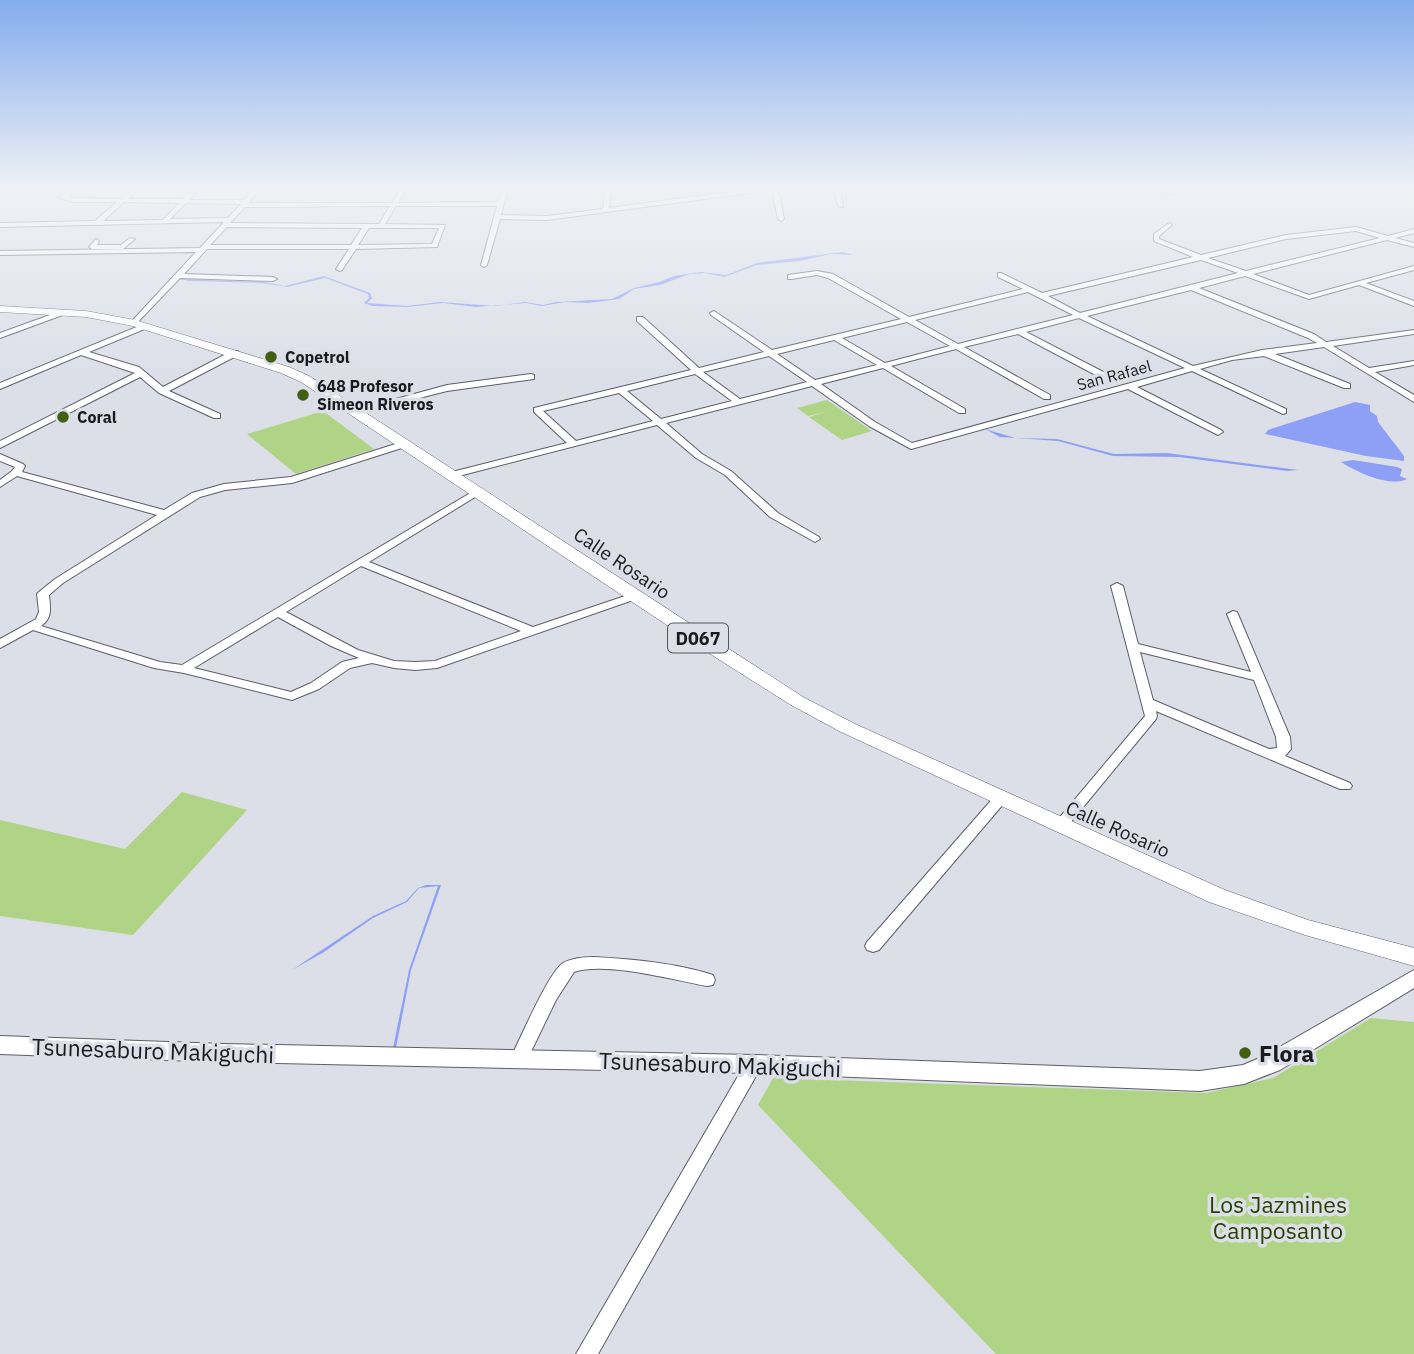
<svg xmlns="http://www.w3.org/2000/svg" width="1414" height="1354" viewBox="0 0 1414 1354" font-family="'IBM Plex Sans',sans-serif">
<style>
.green{fill:#afd486}
.water{fill:#8ea0f5}
.lines{fill:none;stroke-linecap:round;stroke-linejoin:round}
.street-casing{stroke:#5c5e66;stroke-width:2}
.secondary-casing{stroke:#5c5e66;stroke-width:2}
.primary-casing{stroke:#5c5e66;stroke-width:1}
.street{fill:#fff;fill-rule:evenodd}
.secondary{fill:#fff;fill-rule:evenodd}
.primary{fill:#fff;fill-rule:evenodd}
.poi-dot{fill:#426014;stroke:#dcdfe8;stroke-width:2.5}
.labels{text-anchor:middle;dominant-baseline:central;stroke-width:7;stroke-linejoin:round;paint-order:stroke}
.far-poi-label{font-size:16px;font-weight:bold;fill:#1a1b1f;stroke:#dcdfe8;text-anchor:start}
.far-street-label{font-size:16px;fill:#1a1b1f;stroke:#dcdfe8}
.shield{fill:#dcdfe8;stroke:#54565b;stroke-width:2}
.shield-label{font-size:18px;font-weight:bold;fill:#1a1b1f}
.street-label{font-size:19px;fill:#1a1b1f;stroke:#dcdfe8}
.near-street-label{font-size:23px;fill:#1a1b1f;stroke:#dcdfe8}
.near-poi-label{font-size:23px;font-weight:bold;fill:#1a1b1f;stroke:#dcdfe8;text-anchor:start}
.near-park-label{font-size:23px;fill:#2a4300;stroke:#dcdfe8}
</style>
<rect width="100%" height="100%" fill="#dcdfe8"/>
<path class="green" d="M827 400 872 431 842 440 809 417 825 412 808 416 797 408Z
M323 411 374 449 296 474 247 434Z
M182 792 247 810 133 935 0 916V820L125 849Z
M1371 1018 1414 1022V1354H996L758 1105 773 1078 1206 1093 1273 1078Z"/>
<path class="water" d="M842 252 854 255 831 254 800 261 757 265 724 277 706 273 690 274 660 285 634 289 619 299 589 303 565 302 542 306 526 303 476 307 443 303 407 307 372 306 364 303 369 298 368 294 325 278 287 287 261 283 189 281 180 279 263 282 285 286 324 276 370 293 372 298 367 303 407 306 440 302 495 306 525 302 543 305 556 302 612 299 634 288 659 282 674 276 701 272 726 275 757 263Z
M1355 402 1370 405V411L1377 416 1378 422 1404 456V461L1366 456 1265 434 1268 430Z
M985 429 1015 438 1057 439 1114 454 1167 453 1298 470 1288 471 1179 457 1113 456 1058 441 1000 437Z
M1353 460 1397 467 1402 469 1400 476 1407 479C1389 488 1355 471 1341 462Z
M426 885H441L411 970 396 1048H393L409 970 438 886 419 888 407 902 373 918 324 952 292 970 373 916 406 901 418 888Z"/>
<g class="lines">
<defs>
<path id="street" d="M71 188H78L68 196 73 198 121 199 133 188H140L128 199H182L193 188H200L189 200H244L256 188H262L248 203H392L401 188H407L398 203 498 202 502 188H508L501 215 547 216 603 209 605 188H611L609 208 758 188H778L784 219 781 221 778 219 772 190 547 220 500 219 487 265 484 267 481 265 497 206H396L385 224 445 225 437 247 356 249 342 270 340 271 336 269 349 249H207L184 274 273 277 277 279 273 281 180 278 135 325H132V321L196 252 0 255V251L200 248 224 222 0 227V223L95 221 117 202H72L61 198V196ZM124 202 179 203 163 220 103 221ZM186 203 241 204 228 218 170 219ZM390 206 379 224 230 223 245 207ZM227 227 362 228 351 245H210ZM369 228H439L432 244 358 245Z
M834 188H840L843 207 838 206Z
M1185 188H1200L1166 195 1163 193Z
M1169 223 1172 225 1159 236V239L1201 255 1286 235 1356 227 1388 236 1414 229V233L1395 238 1414 243V247L1387 240 1253 274 1309 295 1414 266V270L1366 283 1414 301V306L1359 285 1309 299 1245 276 1199 288 1314 334 1326 342 1414 330V334L1333 346 1369 368 1414 361V365L1375 372 1414 395V402L1324 347 1275 354 1350 384V388H1344L1264 356 1232 360 1200 369 1286 409V413L1283 414 1192 371 1137 387 1221 430 1223 432 1218 435 1128 389 911 449 869 426 812 386 666 423 702 454 731 471 778 513 819 537 820 539 815 542 770 517 725 475 696 458 657 425 451 478 446 475 448 473 567 443 534 412V408L691 370 637 321V317H643L699 368 764 352 711 315 710 313 714 311 772 350 901 319 828 278 817 275 791 279H788V275L817 271 833 274 909 317 1023 289 998 277V273H1001L1042 293 1193 257 1154 241V234ZM1356 231 1380 238 1246 271 1208 258 1286 239ZM1201 260 1238 273 1080 313 1048 296ZM1191 290 1308 338 1317 343 1262 350 1193 366 1087 316ZM1028 292 1073 315 958 344 915 320ZM1079 318 1185 368 912 443 875 422 821 384 883 368 959 413H965V409L891 366 956 349 1044 399H1050V395L964 347 1018 334 1107 381H1113V377L1026 332ZM907 322 950 346 885 363 842 338ZM834 340 877 365 815 380 777 354ZM769 356 807 382 740 399 703 372ZM695 374 732 401 661 419 627 391ZM619 393 653 421 576 441 543 411Z
M130 238 135 239 123 249H92L89 247 96 239 99 241 97 245H121Z
M61 311 68 313 0 338V333Z
M144 324 148 326 147 328 89 352 139 367 163 387 232 351H238V355L169 391 220 414V418H214L159 393 140 377 0 448V441L135 373 81 355 0 389V383Z
M531 374 534 375V379L447 391 356 414 352 411 447 385Z
M405 441 410 444 408 446 292 483 225 490 200 497 63 583 49 595C50 607 53 618 41 626L160 662 182 665 477 489 482 492 480 494 369 562 533 627 631 594 635 593 641 596 639 598 437 668 415 670 394 668 372 663 350 668 319 689 292 700 184 673 154 668 33 630 0 648V639L36 619 39 612 37 594 39 592 55 579 157 515 17 476 0 487V480L12 471 15 467 0 461V454L23 464 25 466 22 472 164 510 192 493 224 484 291 477ZM361 566 521 631 435 661 415 662 394 661 358 650 286 612ZM278 617 331 646 359 658 342 662 311 683 291 692 194 668Z
M1117 583 1123 586 1138 644 1251 672 1227 614 1233 611 1237 612 1290 737 1291 749 1285 756 1350 783 1352 786 1350 789H1340L1156 711 1157 716 1156 719 1065 829H1055L1053 826 1055 823 1145 716 1111 586ZM1140 652 1254 680 1276 737 1277 748 1269 749 1153 700Z
M1000 794 1005 796 1007 799 1005 802 879 950 873 952 867 950 865 946 867 942 995 796Z
M594 957C633 959 676 963 713 975L715 980 713 985 707 986C674 980 605 961 574 972L556 1000 525 1064 519 1066 513 1064 510 1059C520 1040 548 973 563 963 572 958 584 957 594 957Z
M754 1057 760 1059 763 1064 760 1069 598 1354H576L748 1059Z"/>
<path id="secondary" d="M1414 970V988L1280 1070 1244 1084 1200 1091 754 1073 224 1062 0 1054V1036L224 1044 754 1055 1200 1071 1243 1065 1264 1056Z"/>
<path id="primary" d="M0 306 86 311 135 320 289 367 309 376 803 697 855 724 1225 890 1308 920 1414 948V966L1305 935 1209 902 841 732 791 705 715 657 301 382 281 373 133 326 86 317 0 312Z"/>
</defs>
<use href="#street" class="street-casing"/>
<use href="#secondary" class="secondary-casing"/>
<use href="#primary" class="primary-casing"/>
<use href="#street" class="street"/>
<use href="#secondary" class="secondary"/>
<use href="#primary" class="primary"/>
</g>
<linearGradient id="sky" x2="0" y2="1"><stop stop-color="#84aced"/><stop offset="0.5" stop-color="#eff1f5"/><stop offset="1" stop-color="#eff1f5" stop-opacity="0"/></linearGradient>
<rect width="1414" height="378" fill="url(#sky)"/>
<g class="poi-dot">
<circle cx="271" cy="357" r="7"/>
<circle cx="303" cy="395" r="7"/>
<circle cx="63" cy="417" r="7"/>
<circle cx="1245" cy="1053" r="7"/>
</g>
<g class="labels">
<g class="far-poi-label">
<text x="285" y="357">Copetrol</text>
<text x="317" y="386">648 Profesor<tspan x="317" dy="18">Simeon Riveros</tspan></text>
<text x="77" y="417">Coral</text>
</g>
<g class="far-street-label">
<text transform="translate(1114 375) rotate(-15)">San Rafael</text>
</g>
<rect class="shield" x="668" y="623.5" width="60" height="29" rx="5"/>
<g class="shield-label">
<text x="698" y="638">D067</text>
</g>
<g class="street-label">
<text transform="translate(622 563) rotate(34)">Calle Rosario</text>
<text transform="translate(1118 829) rotate(24)">Calle Rosario</text>
</g>
<g class="near-street-label">
<text transform="translate(153 1050) rotate(2)">Tsunesaburo Makiguchi</text>
<text transform="translate(720 1064) rotate(2)">Tsunesaburo Makiguchi</text>
</g>
<g class="near-poi-label">
<text x="1259" y="1053">Flora</text>
</g>
<g class="near-park-label">
<text x="1278" y="1204">Los Jazmines<tspan x="1278" dy="26">Camposanto</tspan></text>
</g>
</g>
</svg>
